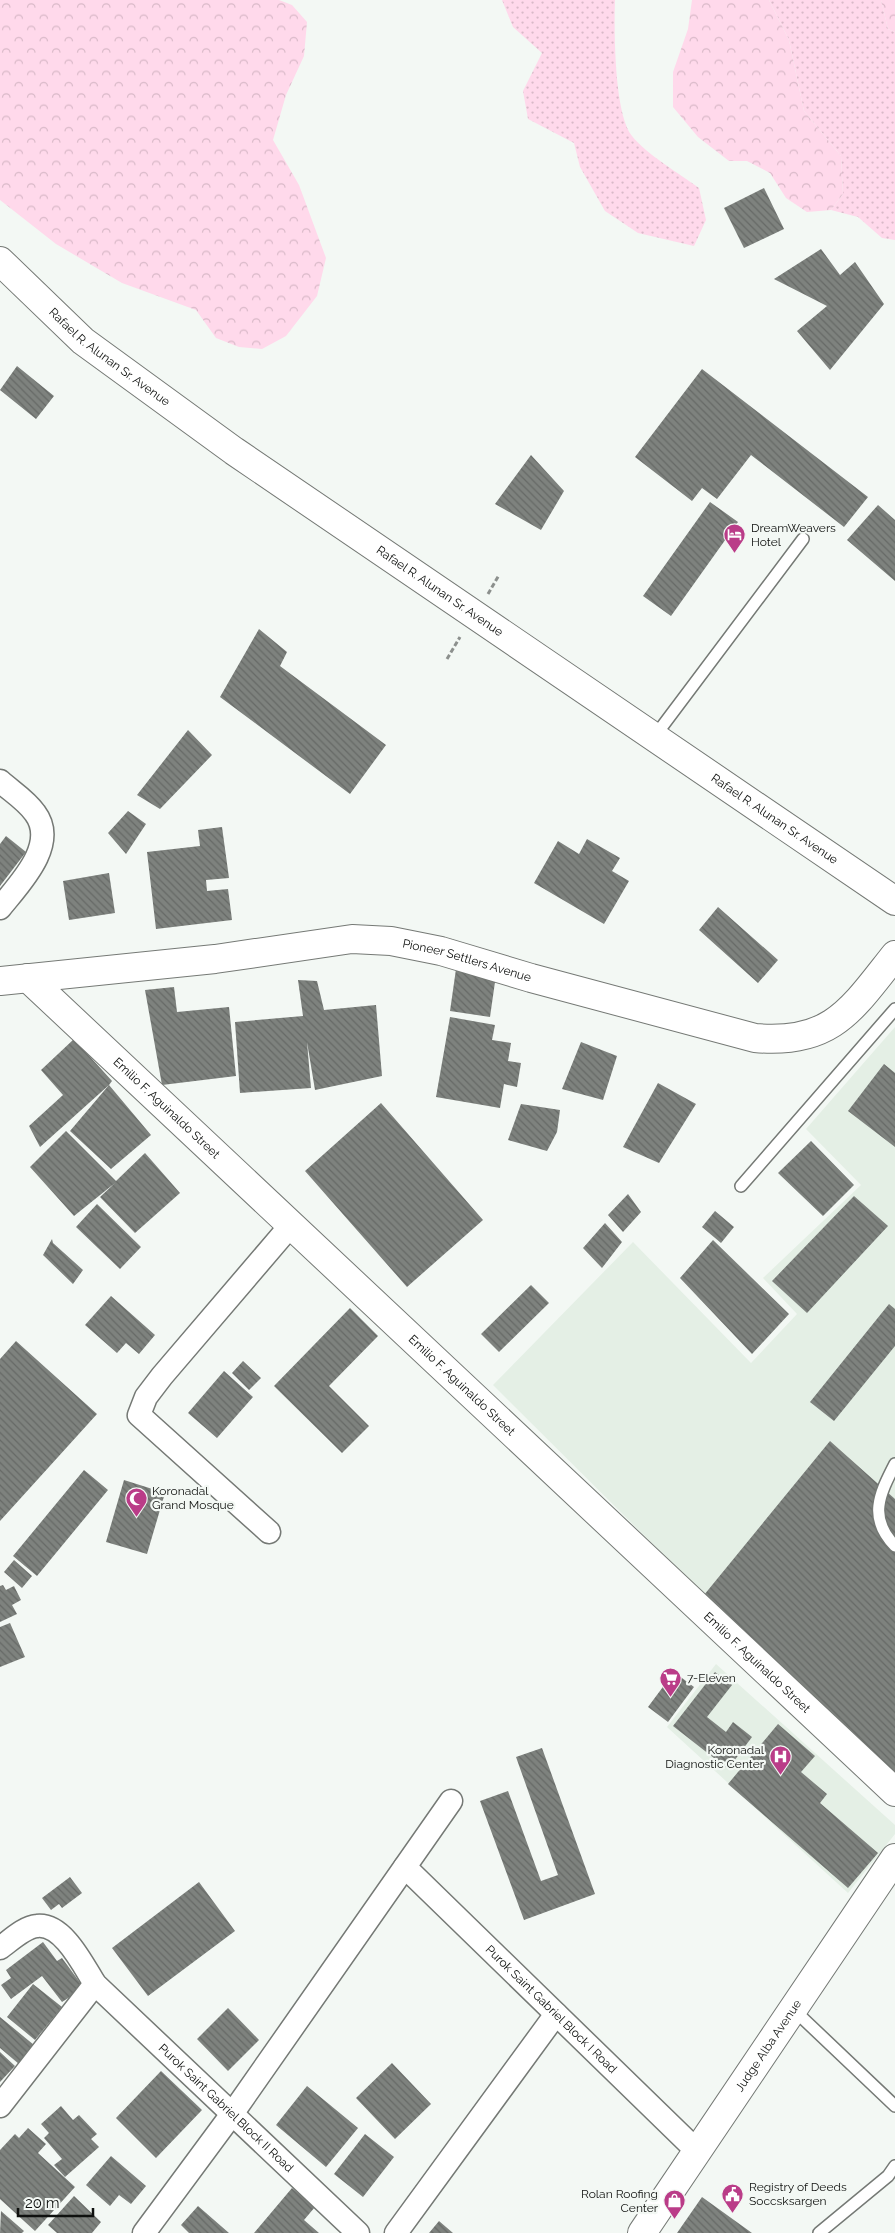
<svg xmlns="http://www.w3.org/2000/svg" width="895" height="2233" viewBox="0 0 895 2233" font-family="Raleway,sans-serif">
<style>
.built{fill:#e4efe5}
.grass{fill:url(#grass-dots)}
.forest{fill:url(#forest-crowns)}
.building{fill:url(#building-back-hatch)}
.lines{fill:none;stroke-linecap:round;stroke-linejoin:round}
.service-casing{stroke:#757975;stroke-width:14}
.minor-casing{stroke:#757975;stroke-width:25}
.tertiary-casing{stroke:#757975;stroke-width:30}
.secondary-casing{stroke:#757975;stroke-width:30}
.trunk-casing{stroke:#757975;stroke-width:30}
.path{stroke:#8c908d;stroke-width:3;stroke-dasharray:5 2.5;stroke-linecap:butt}
.service{stroke:#fff;stroke-width:11}
.minor{stroke:#fff;stroke-width:22}
.tertiary{stroke:#fff;stroke-width:28}
.secondary{stroke:#fff;stroke-width:28}
.trunk{stroke:#fff;stroke-width:28}
.labels{text-anchor:middle;dominant-baseline:central;stroke-width:4.5;stroke-linejoin:round;paint-order:stroke}
.street-label{font-size:12px;fill:#0f110f;stroke:#f3f8f4}
.poi-label{font-size:12px;fill:#0f110f;stroke:#f3f8f4;text-anchor:start}
</style>
<defs>
<pattern id="grass-dots" width="8" height="8" patternUnits="userSpaceOnUse" patternTransform="scale(1.25)"><rect width="8" height="8" fill="#ffd9eb"/><path d="M2 2h.1M6 6h.1" fill="none" stroke="#d9b9c8" stroke-width="1.8" stroke-linecap="round"/></pattern>
<pattern id="forest-crowns" width="20" height="18" patternUnits="userSpaceOnUse" patternTransform="scale(1.25)"><rect width="20" height="18" fill="#ffd9eb"/><path d="M2 6a3 3 0 1 1 6 0M12 15a3 3 0 1 1 6 0" fill="none" stroke="#d9b9c8"/></pattern>
<pattern id="building-back-hatch" width="6" height="6" patternUnits="userSpaceOnUse" patternTransform="scale(1.25)"><rect width="6" height="6" fill="#7e827e"/><path d="M-1 5l2 2M0 0l6 6M5-1l2 2" fill="none" stroke="#666966"/></pattern>
</defs>
<rect width="100%" height="100%" fill="#f3f8f4"/>
<path class="built" d="M895 1027V1778L704 1595 493 1385 633 1242 751 1363 797 1314 763 1278 861 1185 806 1129Z
M716 1664 895 1825V1834L848 1893 667 1727Z"/>
<path class="grass" d="M502 0H615C614 30 614 114 632 136 646 154 680 174 699 188L706 220 694 246 638 233 605 211 580 167 574 143 528 119 523 91 542 53 513 27Z
M769 0H881L888 29 895 32V240L882 238 858 217 831 210 843 194 841 156 804 111 789 40Z"/>
<path class="forest" d="M0 0H279L292 5 307 22 304 56 286 95 273 140 299 185 326 258 317 296 286 336 262 349 239 347 216 338 196 310 122 283 56 244 0 200Z
M692 0H769L789 40 804 111 841 156 843 194 831 210 807 212 786 198 770 173 747 161H729L698 137 673 107V72L688 29Z
M881 0H895V32L888 29Z"/>
<path class="building" d="M764 188 784 229 744 248 724 208Z
M821 249 840 275 855 262 884 304 830 370 797 331 827 306 774 279Z
M17 366 54 396 36 419 0 390Z
M702 369 868 497 844 527 751 455 717 499 702 488 692 501 635 457Z
M531 455 564 491 541 530 495 504Z
M710 502 738 522 671 616 643 596Z
M878 505 895 520V581L847 540Z
M259 629 287 652 280 666 386 745 350 794 220 697Z
M188 730 212 755 160 809 137 795Z
M128 811 146 824 126 854 108 833Z
M222 827 229 878 206 880 207 891 228 889 232 920 156 929 147 852 200 846 198 830Z
M6 836 26 852 0 886V844Z
M587 839 620 858 612 871 629 881 604 924 534 883 558 841 579 854Z
M109 873 115 913 69 920 63 881Z
M718 907 778 960 758 983 699 930Z
M456 969 496 975 490 1017 450 1011Z
M298 980 317 981 324 1010 376 1005 382 1076 315 1090 307 1042 311 1088 240 1093 235 1022 303 1016Z
M174 987 177 1012 229 1007 236 1076 162 1085 145 990Z
M450 1017 495 1025 492 1040 511 1043 508 1061 521 1063 517 1087 504 1084 500 1108 436 1097Z
M74 1039 112 1081 109 1085 151 1135 111 1169 70 1131 109 1085 40 1147 29 1126 63 1095 41 1070Z
M581 1042 617 1056 603 1100 562 1089Z
M884 1064 895 1073V1147L848 1111Z
M658 1083 696 1104 659 1163 623 1147Z
M381 1103 483 1220 407 1287 305 1171Z
M521 1104 560 1110 557 1132 547 1151 508 1140Z
M66 1131 116 1181 145 1153 180 1193 135 1233 100 1197 115 1183 74 1216 30 1167Z
M811 1141 854 1185 823 1216 778 1173Z
M628 1194 641 1212 623 1232 608 1215Z
M854 1196 888 1226 807 1313 772 1281Z
M97 1204 141 1247 120 1269 76 1227Z
M715 1211 734 1227 721 1243 702 1227Z
M605 1223 622 1242 602 1268 583 1248Z
M52 1239 53 1243 83 1270 73 1284 43 1255Z
M713 1240 789 1314 752 1354 680 1278Z
M531 1285 549 1303 499 1352 481 1334Z
M111 1296 155 1335 139 1354 126 1343 117 1353 85 1325Z
M889 1304 895 1309V1346L834 1421 810 1402Z
M350 1308 378 1336 329 1386 369 1426 342 1453 274 1386Z
M16 1341 97 1414 0 1521V1359Z
M243 1361 261 1378 249 1390 232 1373Z
M224 1371 253 1397 217 1438 188 1413Z
M830 1441 895 1499V1778L704 1595Z
M84 1470 108 1490 37 1576 13 1556Z
M124 1480 165 1493 147 1554 106 1542Z
M14 1560 32 1576 22 1588 4 1572Z
M3 1585 6 1590 14 1586 21 1600 12 1605 17 1614 0 1622V1586Z
M10 1623 25 1657 0 1667V1627Z
M674 1672 694 1687 668 1722 648 1707Z
M715 1672 732 1685 707 1717 726 1732 733 1722 752 1737 728 1769 673 1726Z
M778 1724 815 1756 801 1772 827 1794 820 1803 878 1853 848 1888 728 1784Z
M542 1748 595 1894 524 1920 480 1801 508 1791 541 1881 558 1875 516 1757Z
M70 1877 82 1893 62 1908 59 1904 51 1910 42 1898Z
M199 1882 235 1931 148 1996 112 1948Z
M43 1942 57 1961 62 1958 84 1988 62 2002 42 1976 11 1999 1 1985 11 1978 6 1970Z
M33 1984 62 2007 35 2040 7 2017Z
M228 2008 259 2040 228 2071 197 2039Z
M0 2017 34 2045 19 2064 0 2048Z
M0 2052 15 2066 0 2082Z
M392 2063 431 2104 395 2139 356 2098Z
M161 2071 202 2110 156 2158 116 2118Z
M307 2086 358 2128 326 2167 276 2125Z
M61 2106 73 2120 79 2115 97 2134 91 2139 99 2147 65 2177 54 2165 62 2159 44 2138 49 2133 41 2124Z
M28 2128 46 2144 38 2153 75 2187 35 2231 0 2199V2150L15 2134 19 2138Z
M365 2134 394 2157 363 2197 334 2174Z
M111 2156 146 2186 131 2204 119 2195 110 2206 86 2185Z
M292 2188 315 2207 304 2220 319 2233H254Z
M74 2196 101 2222 92 2233H57L48 2225Z
M702 2197 752 2233H677Z
M198 2206 229 2233H189L181 2225Z
M1 2211 24 2231 22 2233H0Z
M439 2221 453 2233H429Z"/>
<g class="lines">
<defs>
<path id="service" d="M655 736 803 539
M741 1186 895 1009
M895 1464C879 1495 868 1518 895 1546
M794 2010 895 2106
M819 2233 888 2176 895 2166"/>
<g id="minor">
<path d="M0 781C11 791 26 800 35 813 59 845 18 885 0 908"/>
<path d="M269 1532 139 1415 146 1397 162 1376 291 1225"/>
<path id="s1" d="M405 1867 698 2152"/>
<path id="s2" d="M0 1948C10 1941 24 1927 37 1926 63 1923 83 1965 95 1984L358 2233"/>
<path d="M0 2106 95 1984"/>
<path d="M144 2233 232 2114 451 1801"/>
<path d="M396 2233 556 2014"/>
</g>
<g id="tertiary">
<path id="s3" d="M28 978 895 1792"/>
<path id="s4" d="M0 981 215 959 352 939 391 941 441 951 531 978 755 1038C832 1045 852 1009 895 955"/>
</g>
<g id="secondary">
<path id="s5" d="M642 2233 895 1858"/>
</g>
<g id="trunk">
<path id="s6" d="M0 261 83 341 234 451 895 901"/>
</g>
</defs>
<use href="#service" class="service-casing"/>
<use href="#minor" class="minor-casing"/>
<use href="#tertiary" class="tertiary-casing"/>
<use href="#secondary" class="secondary-casing"/>
<use href="#trunk" class="trunk-casing"/>
<path class="path" d="M488 594 499 575
M447 659 460 637"/>
<use href="#service" class="service"/>
<use href="#minor" class="minor"/>
<use href="#tertiary" class="tertiary"/>
<use href="#secondary" class="secondary"/>
<use href="#trunk" class="trunk"/>
</g>
<defs>
<symbol id="hotel-pin" viewBox="-11 -11 22 30"><path d="M0 17L-7.5 6A9.5 9.5 0 1 1 7.5 6Z" fill="#ba3c88" stroke="#f3f8f4"/><path d="M-6-4.5h1.5V1H6V5H4.5V3h-9V5H-6ZM-4 0a1.8 1.8 0 1 1 3.6 0ZM.5 0V-2.5h3Q6-2.5 6 0Z" fill="#fff"/></symbol>
<symbol id="mosque-pin" viewBox="-11 -11 22 30"><path d="M0 17L-7.5 6A9.5 9.5 0 1 1 7.5 6Z" fill="#ba3c88" stroke="#f3f8f4"/><path d="M3.5-4.9A6 6 0 1 0 3.5 4.9A5 5 0 1 1 3.5-4.9Z" fill="#fff"/></symbol>
<symbol id="supermarket-pin" viewBox="-11 -11 22 30"><path d="M0 17L-7.5 6A9.5 9.5 0 1 1 7.5 6Z" fill="#ba3c88" stroke="#f3f8f4"/><path d="M-6-5.5h2.5l.6 2H6L4.5 2H-2.5L-4.4-4H-6ZM-1.5 3.2a1.3 1.3 0 1 0 .1 0ZM3 3.2a1.3 1.3 0 1 0 .1 0Z" fill="#fff"/></symbol>
<symbol id="hospital-pin" viewBox="-11 -11 22 30"><path d="M0 17L-7.5 6A9.5 9.5 0 1 1 7.5 6Z" fill="#ba3c88" stroke="#f3f8f4"/><path d="M-5-5h3v3.5h4V-5h3V5h-3V1.5h-4V5h-3Z" fill="#fff"/></symbol>
<symbol id="civic-pin" viewBox="-11 -11 22 30"><path d="M0 17L-7.5 6A9.5 9.5 0 1 1 7.5 6Z" fill="#ba3c88" stroke="#f3f8f4"/><path d="M-.6-6.5H3V-4.5H.6V-3L4-1V1h2V6H-6V1h2V-1L-.6-3ZM-1.2 2.5V6h2.4V2.5Z" fill="#fff"/></symbol>
<symbol id="shop-pin" viewBox="-11 -11 22 30"><path d="M0 17L-7.5 6A9.5 9.5 0 1 1 7.5 6Z" fill="#ba3c88" stroke="#f3f8f4"/><path d="M-5-2.5h2.3a2.7 3.5 0 0 1 5.4 0H5L5.5 6h-11ZM-1.5-2.5h3a1.5 2.3 0 0 0-3 0Z" fill="#fff"/></symbol>
</defs>
<g fill-rule="evenodd">
<use href="#hotel-pin" x="722" y="522" width="25" height="34"/>
<use href="#mosque-pin" x="124" y="1486" width="25" height="34"/>
<use href="#supermarket-pin" x="658" y="1666" width="25" height="34"/>
<use href="#hospital-pin" x="768" y="1744" width="25" height="34"/>
<use href="#civic-pin" x="720" y="2182" width="25" height="34"/>
<use href="#shop-pin" x="662" y="2188" width="25" height="34"/>
</g>
<g class="labels">
<g class="street-label">
<text stroke="none"><textPath href="#s6" startOffset="146">Rafael R. Alunan Sr. Avenue</textPath></text>
<text stroke="none"><textPath href="#s6" startOffset="551">Rafael R. Alunan Sr. Avenue</textPath></text>
<text stroke="none"><textPath href="#s6" startOffset="956">Rafael R. Alunan Sr. Avenue</textPath></text>
<text stroke="none"><textPath href="#s4" startOffset="472">Pioneer Settlers Avenue</textPath></text>
<text stroke="none"><textPath href="#s3" startOffset="190">Emilio F. Aguinaldo Street</textPath></text>
<text stroke="none"><textPath href="#s3" startOffset="595">Emilio F. Aguinaldo Street</textPath></text>
<text stroke="none"><textPath href="#s3" startOffset="1000">Emilio F. Aguinaldo Street</textPath></text>
<text stroke="none"><textPath href="#s1" startOffset="204">Purok Saint Gabriel Block I Road</textPath></text>
<text stroke="none"><textPath href="#s5" startOffset="226">Judge Alba Avenue</textPath></text>
<text stroke="none"><textPath href="#s2" startOffset="310">Purok Saint Gabriel Block II Road</textPath></text>
</g>
<g class="poi-label">
<text x="751" y="528">DreamWeavers<tspan x="751" dy="14">Hotel</tspan></text>
<text x="152" y="1491">Koronadal<tspan x="152" dy="14">Grand Mosque</tspan></text>
<text x="687" y="1678">7-Eleven</text>
<text x="764" y="1750" text-anchor="end">Koronadal<tspan x="764" dy="14">Diagnostic Center</tspan></text>
<text x="749" y="2187">Registry of Deeds<tspan x="749" dy="14">Soccsksargen</tspan></text>
<text x="658" y="2194" text-anchor="end">Rolan Roofing<tspan x="658" dy="14">Center</tspan></text>
</g>
</g>
<path d="M18 2208v8h75v-8" fill="none" stroke="#0f110f" stroke-width="2.5"/>
<text x="25" y="2208" font-size="15" fill="#0f110f" stroke="#f3f8f4" stroke-width="4" paint-order="stroke">20 m</text>
</svg>
